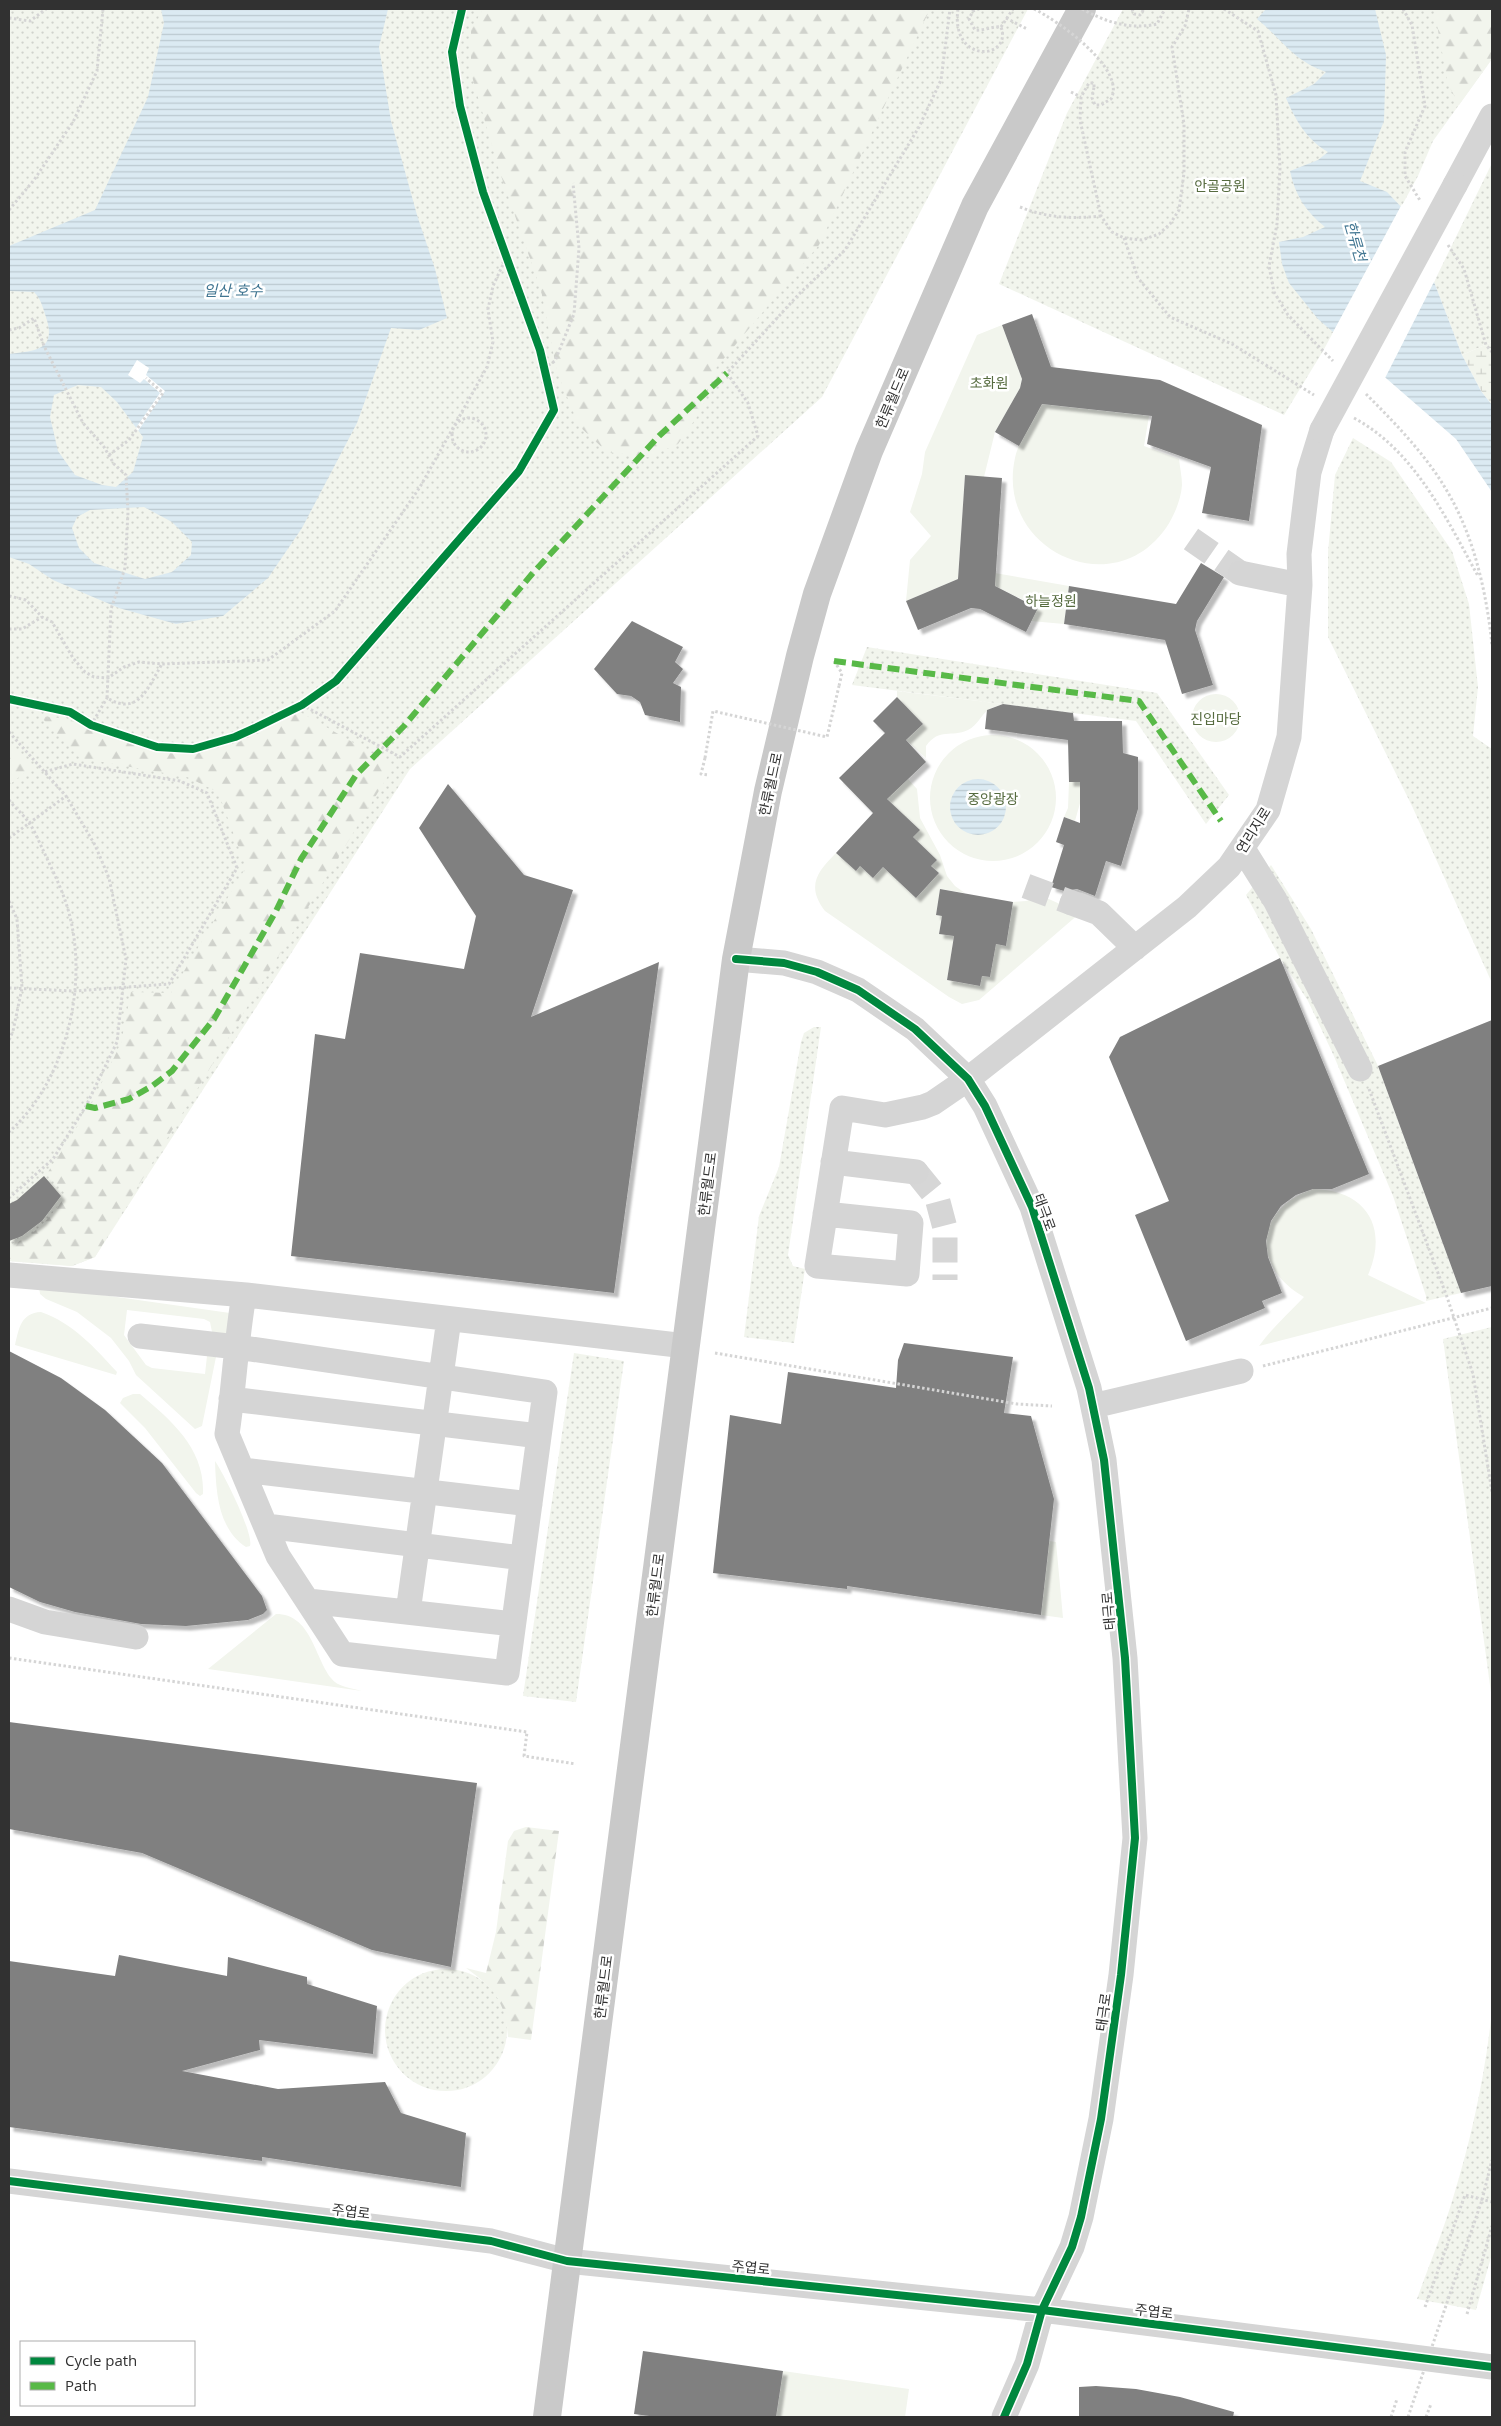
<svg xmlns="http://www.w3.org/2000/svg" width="1501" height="2426" viewBox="0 0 1501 2426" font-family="'Open Sans','Noto Sans KR',sans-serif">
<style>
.grass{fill:url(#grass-dots)}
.forest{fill:url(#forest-firs)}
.wetland{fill:url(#wetland-marsh)}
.garden{fill:#f2f5ed}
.water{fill:url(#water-rules);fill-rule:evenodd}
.pier{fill:#fff}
.building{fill:#808080;filter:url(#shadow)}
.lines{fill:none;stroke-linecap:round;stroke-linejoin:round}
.minor-tunnel{stroke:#d6d6d6;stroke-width:25;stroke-dasharray:25 12;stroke-linecap:butt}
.path{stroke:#d5d5d5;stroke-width:3;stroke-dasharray:2.5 2.5;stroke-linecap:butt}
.minor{stroke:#d5d5d5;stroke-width:25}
.major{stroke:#c9c9c9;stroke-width:28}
.path-bridge{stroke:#d5d5d5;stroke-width:3;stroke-dasharray:2.5 2.5;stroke-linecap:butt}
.minor-bridge{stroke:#d5d5d5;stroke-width:25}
.quiet{stroke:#58b947;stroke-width:6;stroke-dasharray:12 6;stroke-linecap:butt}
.cycleway-casing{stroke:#fff;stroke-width:11}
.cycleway{stroke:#00873e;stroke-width:8}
.labels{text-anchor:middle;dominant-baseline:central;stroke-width:5;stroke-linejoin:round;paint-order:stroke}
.park-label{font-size:14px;fill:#566b3f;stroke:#fff}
.street-label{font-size:14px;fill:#313131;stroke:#fff}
.water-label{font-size:15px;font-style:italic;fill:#407591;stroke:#fff}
</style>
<defs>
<pattern id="grass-dots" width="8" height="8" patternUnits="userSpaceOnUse" patternTransform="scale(1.25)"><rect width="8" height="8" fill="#f2f5ed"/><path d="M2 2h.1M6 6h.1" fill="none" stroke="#d0d2cc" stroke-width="1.8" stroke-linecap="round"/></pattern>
<pattern id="forest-firs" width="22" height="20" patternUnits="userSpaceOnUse" patternTransform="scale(1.25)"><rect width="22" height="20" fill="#f2f5ed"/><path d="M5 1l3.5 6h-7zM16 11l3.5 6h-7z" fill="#d0d2cc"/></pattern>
<pattern id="wetland-marsh" width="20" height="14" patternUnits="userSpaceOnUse" patternTransform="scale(1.25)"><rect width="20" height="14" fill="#f2f5ed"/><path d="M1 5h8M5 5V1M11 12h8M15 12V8" fill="none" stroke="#d0d2cc"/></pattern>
<pattern id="water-rules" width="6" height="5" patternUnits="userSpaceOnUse" patternTransform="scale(1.25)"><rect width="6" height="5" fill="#dbeaf2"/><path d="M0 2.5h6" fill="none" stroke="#bcc9d0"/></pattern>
<filter id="shadow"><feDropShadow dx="4.5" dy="4.5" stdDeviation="1" flood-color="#0004"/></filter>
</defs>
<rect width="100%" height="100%" fill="#fff"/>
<path class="grass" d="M9 9H1028L822 397 410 769 95 1257 72 1266 9 1261Z
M1123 9H1492V59L1433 141 1418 176 1323 351 1284 415 999 284 1067 113Z
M1492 163V342L1462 355 1434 282Z
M1353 438 1391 462 1452 551 1469 604 1478 687 1473 736 1492 749V983L1412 806 1328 637V552L1335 475Z
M867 647 1157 693 1229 795 1206 824 1136 721 852 685Z
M1271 865 1311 929 1378 1066 1461 1293 1426 1301V1296L1393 1196 1333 1054 1308 1001 1280 958 1246 895Z
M814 1027H821L788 1255 793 1266 805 1269 794 1343 744 1337 759 1216 779 1167 801 1042 804 1033Z
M1492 1327V1700L1443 1339Z
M574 1353 624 1361 576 1702 523 1696Z
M385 2030a61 61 0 1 1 122 0a61 61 0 1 1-122 0Z
M1492 2011V2254L1476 2310 1417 2299C1429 2265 1443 2232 1453 2198 1472 2137 1485 2075 1492 2011Z"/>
<path class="forest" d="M483 9H930L819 245 716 368 701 411 678 444 648 457 607 452 579 426 557 372 541 290 499 170 471 73V30Z
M1434 9H1492V59L1459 105 1448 84Z
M300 712 394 766 95 1257 72 1266 9 1261V1246C37 1234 48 1220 66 1195L48 1172 90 1107 121 1043 131 992 171 993 246 867 218 792 187 777 80 758 40 716 69 719 91 731 156 752 195 754 237 743Z
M9 745 32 767 9 785Z
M526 1827 559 1831 531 2040 508 2037C505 2001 495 1989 466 1968L486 1973 496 1932 508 1841 514 1831Z"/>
<path class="wetland" d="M1492 342V405L1481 391 1462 355Z"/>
<path class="garden" d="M1002 325 1022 379 1020 388 995 432 984 477 965 476 958 579 906 601 910 560 931 536 910 512 922 474 925 452 977 335Z
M1042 404 1149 416 1144 446 1179 459C1180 468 1182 477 1182 485 1181 500 1174 516 1166 528 1112 605 995 549 1015 458 1018 442 1034 419 1042 404Z
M995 573 1069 586 1064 624 1031 621 1038 607 995 586Z
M897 691 1003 704C998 706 992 707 988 710 980 716 978 725 968 730 951 738 940 727 926 746V758L906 740 923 724 897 697Z
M1192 718a24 24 0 1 1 48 0a24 24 0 1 1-48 0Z
M930 798a63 63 0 1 1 126 0a63 63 0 1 1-126 0Z
M908 779 917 789 920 818 940 855 947 876 955 886 965 893 940 889 936 915 942 916 939 934 954 936 947 980 980 986 982 976 990 977 996 944 1006 946 1013 902 1026 901 1042 896 1080 913 979 1000 962 1004 949 997 825 911C806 886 817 872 836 853L856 871 860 866 873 878 883 867 916 898 939 873 931 866 937 860 913 837 919 829 887 799 864 803Z
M1069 782H1080V803L1075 821 1064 817 1068 808Z
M1313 1189C1366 1190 1389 1227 1368 1275L1426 1303 1259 1346C1272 1328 1288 1314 1304 1297 1250 1266 1255 1209 1313 1189Z
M39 1286 230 1313 227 1339 213 1337 210 1322 204 1319 127 1310 124 1335 146 1365 152 1368 205 1374 207 1356 216 1357 202 1426 195 1429 136 1375 129 1361 111 1338 77 1312 46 1299 40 1294Z
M41 1312C73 1323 95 1348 117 1372L116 1375 15 1345C19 1328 21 1313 41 1312Z
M133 1394H140C172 1421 205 1449 203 1494L200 1496 196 1493 145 1428 120 1403 123 1398Z
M215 1461C224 1474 254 1534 250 1546L246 1547C218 1529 216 1492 215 1461Z
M1049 1541 1056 1542 1063 1618 1041 1615Z
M276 1614C311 1614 314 1656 331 1678 337 1687 352 1688 362 1691L208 1669Z
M783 2371 909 2389 905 2417H776Z"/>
<path class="water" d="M161 9H388L379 47 391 121 417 215 435 269 447 318 419 330 391 328 357 423 302 528 268 578 223 616 176 624 119 608 53 580 29 564 9 557V354C36 351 57 350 46 317 43 308 41 299 34 292L9 291V246L95 210 148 97 164 23ZM78 385 101 387 117 402 143 437 133 472 116 487 102 485 75 475 58 451 50 417 54 395ZM144 507 172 522 192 542 191 555 172 572 145 579 94 563 79 548 72 528 77 517 90 510Z
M1266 9H1375L1386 55 1384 121 1360 181 1387 192 1408 214 1462 355 1481 391 1492 405V492L1456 439 1318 319 1289 283 1282 264 1279 242 1303 237 1325 227C1306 212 1295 195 1290 171L1318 160 1328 152C1306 139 1296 121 1286 98L1314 84 1326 72C1292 60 1283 40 1257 19Z
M950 807a28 28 0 1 1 56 0a28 28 0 1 1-56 0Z"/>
<path class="pier" d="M1402 204 1411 213 1436 278 1384 380 1332 334Z
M137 360 149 368 146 375 165 391 138 431 136 428 160 393 144 379 140 383 128 375Z"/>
<path class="building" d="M1032 314 1051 367 1160 380 1262 425 1249 521 1202 513 1211 467 1147 444 1152 416 1042 404 1019 446 995 432 1020 388 1022 379 1002 325Z
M965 475 1002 478 995 586 1038 608 1026 632 980 609 971 608 918 630 906 601 958 579Z
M1201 563 1224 577 1197 621 1195 630 1213 685 1182 694 1165 640 1064 624 1069 586 1176 604Z
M632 621 683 647 675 662 683 669 673 683 681 687 680 722 645 715 640 702 631 696 617 694 594 669Z
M897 697 923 724 906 740 926 762 887 799 920 830 913 837 937 860 931 866 939 873 916 898 883 867 873 878 860 866 856 871 836 853 873 813 839 778 885 733 873 721Z
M1003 704 1073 713 1074 721H1122L1123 753 1138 757V809L1121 866 1106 861 1095 896 1077 889 1064 891 1051 887 1064 845 1056 842 1064 817 1080 823V782H1069L1068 740 985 729 987 710Z
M448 784 524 875 573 890 531 1017 659 962 614 1293 291 1256 315 1034 345 1039 360 953 464 969 476 916 419 828Z
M940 889 1013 902 1006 946 996 944 990 977 982 976 980 986 947 980 954 936 939 934 942 916 936 915Z
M1280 958 1369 1174 1332 1189H1313L1296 1195 1281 1206 1271 1221 1266 1241 1268 1257 1282 1293 1262 1301 1265 1308 1186 1341 1135 1215 1169 1201 1109 1057 1120 1037Z
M1492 1020V1286L1461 1293 1378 1066Z
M44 1176 61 1196 42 1221 22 1236 9 1241V1204L17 1200Z
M904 1343 1013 1357 1004 1413 1031 1416 1054 1499 1041 1615 847 1586V1589L713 1573 730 1415 781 1424 788 1372 896 1388 898 1360Z
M9 1351 61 1378 105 1410 162 1463 262 1596 267 1610 263 1614 248 1620 186 1626 141 1624 75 1612 40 1602 9 1587Z
M9 1722 477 1783 451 1967 372 1950 142 1853 9 1829Z
M119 1955 227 1976 228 1957 307 1977V1984L377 2006 373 2054 259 2040 260 2050 182 2071 278 2089 385 2082 401 2113 466 2133 461 2187 262 2157V2161L9 2127V1961L115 1976Z
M643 2351 783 2371 776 2417H657L634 2414Z
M1096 2386 1136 2389 1180 2397 1234 2412 1233 2417H1079V2387Z"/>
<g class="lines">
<path class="minor-tunnel" d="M1191 539 1240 573
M1026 886 1072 903
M916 1172 937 1198 945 1228V1280"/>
<path class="path" d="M958 9C950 65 1013 60 1001 27 992 26 984 31 975 30L969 19 973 11 979 9
M1132 9 1134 14 1140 15 1144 9
M1224 9 1258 31 1276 95 1280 168 1277 224 1269 266 1274 292 1288 315 1333 361
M1403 9 1412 25 1425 106 1405 152V176L1421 202
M9 18 30 21 46 9
M1006 18 1027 29
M1001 27 1013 9
M1094 87V83H1089L1081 97 1080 120 1101 216 1112 232 1124 238 1142 240 1159 234 1170 224 1179 210 1184 173V124L1172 47 1185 26 1189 9
M1071 92 1081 97
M1020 207C1047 218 1072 219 1101 216
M9 210 34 180 73 122 97 71 103 9
M1124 238 1138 278 1170 317 1232 344 1314 395
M1448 245 1464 269 1486 345 1492 352
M9 330 19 328 34 318 44 346 83 423 104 447 114 464 126 475 128 512 125 568 111 609 107 698C139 717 148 687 162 664
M544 368 555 361 574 314 579 248 573 183
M1366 394C1397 425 1430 459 1451 498 1475 541 1487 596 1492 645
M452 435a17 17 0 1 1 34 0a17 17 0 1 1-34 0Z
M1354 418C1415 451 1446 518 1478 576
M109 455 129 440 163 393 146 378
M9 596 26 600 42 617 52 622 73 658 85 672 94 677 108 678 124 667 139 662 162 664 268 660 335 611 420 487 487 367 493 342 488 309 493 286 506 258
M9 629H22L42 617
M834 661 842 673 839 686
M302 705 400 757 758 436 748 403 727 373 799 294 845 250 919 127 941 80 950 9
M91 725 107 698
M9 732 66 796 95 845 109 878 126 959 117 1042 86 1106 53 1159 9 1198
M705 758 701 774 709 775
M9 800C15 808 24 815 29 823 35 831 39 842 43 850 51 867 60 885 66 903 91 978 68 1079 9 1132
M9 838 66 796
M9 901 17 919 22 988 13 1031 9 1040
M9 988 74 991 169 984 237 868 207 793 180 781 73 764 44 772
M1369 1089 1447 1297 1473 1374 1492 1492
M715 1353 1017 1404 1052 1406
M1263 1366 1492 1308
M9 1658 527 1732 524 1756 576 1764
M1482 2200 1492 2160
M1425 2307 1465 2195 1492 2202
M1467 2314 1492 2226
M1391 2417 1397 2399
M1426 2417 1431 2404"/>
<path class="minor" d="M1455 185 1492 116
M1240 573 1300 585
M1243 849 1275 900 1360 1069
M1072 903 1099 913 1135 948
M736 959 784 963 817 972 858 990 915 1029 968 1079 985 1106 1032 1207 1089 1388 1104 1460 1125 1658 1135 1838 1121 1975 1101 2119 1081 2217 1072 2247 1042 2310 1027 2364 1004 2417
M833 1162 916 1172
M825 1214 911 1223 907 1274 817 1266 842 1108 885 1115 923 1107 933 1103 968 1079 1187 907 1229 867 1268 810 1289 737 1300 585 1299 554 1309 472 1322 430
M9 1275 246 1295 686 1346
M140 1336 237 1347 545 1392 507 1673 342 1654 278 1556 227 1434C234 1388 236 1341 244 1295
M231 1399 539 1436
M1093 1406 1241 1371
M243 1470 530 1504
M266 1526 522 1558
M308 1601 513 1624
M9 1609 45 1622 136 1637
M408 1612 449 1319
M9 2181 491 2241 567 2261 1042 2310 1492 2367"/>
<path class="major" d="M547 2417 736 959 768 791 800 656 817 594 869 451 975 206 1082 9"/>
<path class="path-bridge" d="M1034 9C1057 20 1127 69 1111 99L1101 105H1095L1092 98 1094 87
M1082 9C1106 22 1130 30 1157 24L1165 9
M705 758 713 711 827 737 839 686
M1408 2417 1482 2200"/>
<path class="minor-bridge" d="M1322 430 1455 185"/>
<path class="quiet" d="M834 661 1139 701 1221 821
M86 1106 95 1108 129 1099 152 1086 172 1071 214 1019 276 911 301 859 356 775 404 726 532 574 659 436 727 373"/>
<defs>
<path id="cycleway" d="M9 699 70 712 91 725 157 747 193 749 235 737 255 728 302 705 336 681 519 471 554 410 540 350 483 192 460 106 452 52 462 9
M736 959 784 963 817 972 858 990 915 1029 968 1079 985 1106 1032 1207 1089 1388 1104 1460 1125 1658 1135 1838 1121 1975 1101 2119 1081 2217 1072 2247 1042 2310 1027 2364 1004 2417
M9 2181 491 2241 567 2261 1042 2310 1492 2367"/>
</defs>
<use href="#cycleway" class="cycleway-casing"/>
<use href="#cycleway" class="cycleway"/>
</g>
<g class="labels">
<g class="park-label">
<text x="1220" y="185">안골공원</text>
<text x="989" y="382">초화원</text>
<text x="1051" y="600">하늘정원</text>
<text x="1216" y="718">진입마당</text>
<text x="993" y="798">중앙광장</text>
</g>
<g class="street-label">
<text transform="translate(892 398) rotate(-67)">한류월드로</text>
<text transform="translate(770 784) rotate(-78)">한류월드로</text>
<text transform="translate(1253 830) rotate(-58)">연리지로</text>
<text transform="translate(707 1184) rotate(-83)">한류월드로</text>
<text transform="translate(1045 1212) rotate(70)">태극로</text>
<text transform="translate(655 1585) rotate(-83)">한류월드로</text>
<text transform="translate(1108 1611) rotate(-95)">태극로</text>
<text transform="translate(603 1987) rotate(-83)">한류월드로</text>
<text transform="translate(1103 2012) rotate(-82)">태극로</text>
<text transform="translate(351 2211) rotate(7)">주엽로</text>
<text transform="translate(751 2267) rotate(6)">주엽로</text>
<text transform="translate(1154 2311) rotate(7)">주엽로</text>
</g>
<g class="water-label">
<text transform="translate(1356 241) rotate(74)">한류천</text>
<text x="233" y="290">일산 호수</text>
</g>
</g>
<rect width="1501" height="2426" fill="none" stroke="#313131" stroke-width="20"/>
<rect x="20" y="2341" width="175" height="65" fill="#ffffff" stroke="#adadad"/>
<rect x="30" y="2357" width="25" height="8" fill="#00873e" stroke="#adadad"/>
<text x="65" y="2366" font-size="15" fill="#313131">Cycle path</text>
<rect x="30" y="2382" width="25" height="8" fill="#58b947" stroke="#adadad"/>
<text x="65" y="2391" font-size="15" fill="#313131">Path</text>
</svg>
